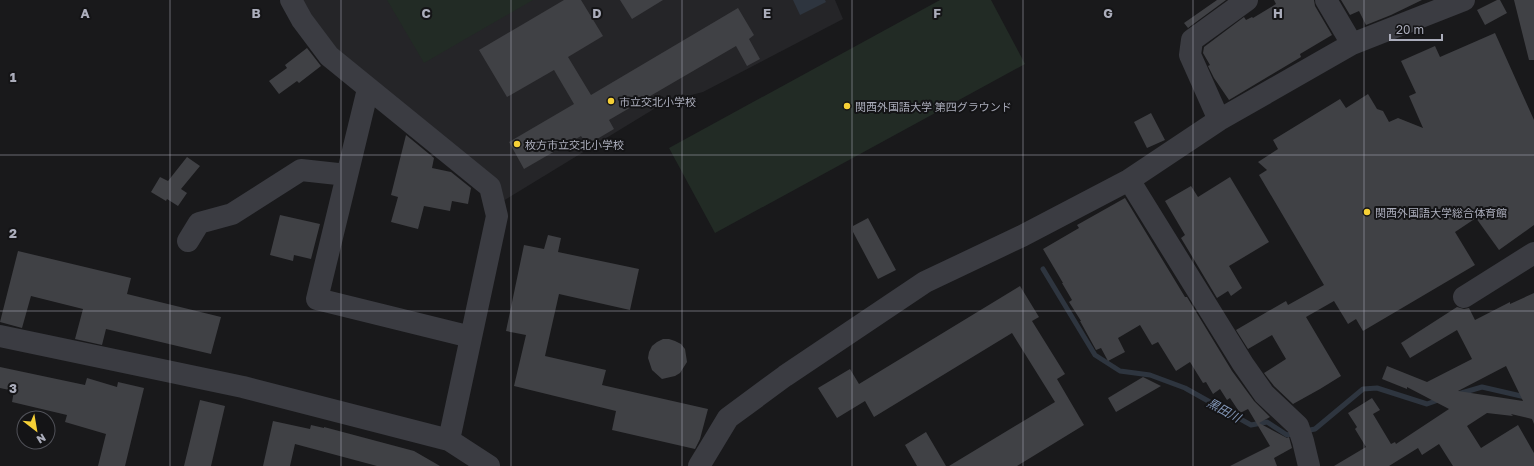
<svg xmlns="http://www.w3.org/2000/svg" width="1534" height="466" viewBox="0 0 1534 466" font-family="'Golos Text','Noto Sans JP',sans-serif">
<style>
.built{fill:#252528}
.green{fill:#222b25}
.water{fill:#2e353f}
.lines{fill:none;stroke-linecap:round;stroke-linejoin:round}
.stream{stroke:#2e353f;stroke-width:5}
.building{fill:#404145;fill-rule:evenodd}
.minor{stroke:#3b3c42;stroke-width:22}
.grid{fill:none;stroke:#abadbb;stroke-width:1;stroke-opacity:0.55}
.poi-dot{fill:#f6d036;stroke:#141416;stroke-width:1.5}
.labels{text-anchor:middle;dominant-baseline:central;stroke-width:4;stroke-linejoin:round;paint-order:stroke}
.poi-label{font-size:11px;fill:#abadbb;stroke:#141416;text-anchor:start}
.water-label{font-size:12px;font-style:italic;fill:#8296b6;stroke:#141416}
.grid-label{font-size:13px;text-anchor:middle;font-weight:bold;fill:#abadbb;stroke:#141416;stroke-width:4;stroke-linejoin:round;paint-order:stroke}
</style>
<rect width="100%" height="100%" fill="#19191b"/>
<path class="built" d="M291 0H835L843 19 703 92 667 101 495 206 490 187 329 56Z"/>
<path class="green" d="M387 0H533L424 63Z
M940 0H991L1025 64 715 233 669 148Z"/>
<path class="water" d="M793 0H825L826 2 800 15Z"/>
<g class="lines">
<path class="stream" d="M1043 269 1095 355 1120 371 1150 375 1185 388 1251 425 1267 422 1287 435 1295 433
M1458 394 1482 387 1534 399
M1305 431 1315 429 1363 389 1377 388 1427 404 1441 399"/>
</g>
<path class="building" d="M564 0H581L603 36 568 57 591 95 738 8 754 35 749 39 760 59 747 66 736 46 609 120 614 129 587 145 581 136 524 169 509 142 574 104 554 70 507 97 479 50Z
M620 0H663L632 19Z
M1217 0H1226L1188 28 1184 23Z
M1274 0H1314L1315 6 1332 35 1300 54 1301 57 1229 100 1214 78 1208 66 1210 65 1203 53 1204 47 1244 17 1246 20 1252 17 1253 18 1276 4Z
M1341 0H1422L1391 15 1366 25 1359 11 1350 15Z
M1497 0H1500L1507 13 1485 25 1477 10Z
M1514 0H1534V60H1529Z
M1495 33 1534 120V225L1499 250 1476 218 1455 232 1475 265 1363 331 1356 319 1348 324 1334 301 1306 317 1341 376 1320 389 1293 404 1274 386 1264 373 1286 359 1272 335 1248 349 1236 330 1286 301 1288 305 1324 285 1259 175 1267 170 1258 162 1278 149 1273 140 1340 99 1346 108 1368 94 1377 109 1383 111 1389 122 1398 118 1423 128 1409 96 1416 93 1401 61 1435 46 1440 57Z
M307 48 321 66 299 83 297 81 279 94 269 81 287 68 285 65Z
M1151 113 1165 140 1147 148 1134 122Z
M406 135 434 158 432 168 451 172 471 188 468 204 452 201 450 211 424 206 418 229 391 222 398 197 391 195Z
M187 157 200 166 181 189 187 193 178 206 167 199 166 201 151 192 160 177 168 181Z
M1230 177 1269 242 1229 266 1242 288 1231 296 1228 291 1217 298 1181 238 1185 235 1165 201 1191 186 1198 197Z
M1125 198 1185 297H1187L1232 371 1254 401 1270 417 1259 423 1287 438 1289 437 1292 448 1274 458 1277 466H1230L1270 446 1248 409 1240 413 1230 398 1227 400 1220 389 1213 394 1206 382 1203 383 1190 362 1176 371 1158 342 1152 345 1140 325 1118 338 1125 352 1108 361 1101 348 1096 350 1080 321H1081L1069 302 1072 300 1062 283H1063L1043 249 1079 228 1077 225Z
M280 215 320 224 311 259 294 255 293 261 270 255Z
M868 218 896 270 878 279 853 232V226Z
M548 235 561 238 558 252 639 269 630 310 559 294 545 356 606 370 602 385 708 409 700 439 695 449 612 430 616 411 514 386 526 335 506 331 524 245 544 249Z
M18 251 131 278 127 294 221 317 211 354 106 329 102 345 75 339 83 309 31 296 22 328 0 322Z
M1020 286 1039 317 1032 321 1065 374 1057 379 1084 425 1017 466H949L1055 402 1012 333 874 417 865 401 837 418 818 388 850 369 859 384Z
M1534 293V424L1532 419 1511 414 1513 416 1487 413 1467 426 1481 448 1518 425 1534 453V466H1453L1439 444 1422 455 1418 448 1389 466H1334L1366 447 1355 429 1357 427 1348 413 1372 398 1380 410 1373 414 1391 444 1395 442 1396 444 1449 409 1407 387V389L1382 379 1387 366 1427 382 1472 359 1457 330 1410 358 1401 343 1457 307 1464 309 1469 308 1475 320 1510 302V304ZM1506 366 1523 401 1458 391Z
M663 339H669L675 341 681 344 685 349 687 362 680 373 675 376 662 379 652 370 648 358 649 352 652 346 657 342Z
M0 367 85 385 87 378 117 387 118 382 144 388 125 466H98L106 434 65 422 67 415 12 402 14 391 0 388Z
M1143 377 1161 386 1116 412 1108 398Z
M200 400 225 406 211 466H184Z
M273 421 310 429 311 425 324 428V427L414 451 440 466H377L295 444 290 466H263Z
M926 432 946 466H917L905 445Z"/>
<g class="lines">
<path class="minor" d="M291 0 302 20 329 56 490 187 497 216 449 440
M1326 0 1352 44
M368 89 317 299 471 337
M1219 120 1190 55 1192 40 1247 0
M1129 180 1243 364 1264 394 1298 426 1303 441 1309 466
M188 241 199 223 232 214 301 170 347 175
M1464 297 1534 253
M0 336 243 387 449 440 489 466
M699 466 728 418 785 376 925 282 1022 236 1129 180 1219 120 1352 44 1464 0"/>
</g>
<path class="grid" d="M170 0V466M341 0V466M511 0V466M682 0V466M852 0V466M1023 0V466M1193 0V466M1364 0V466M0 155H1534M0 311H1534"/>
<g class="poi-dot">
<circle cx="611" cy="101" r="4"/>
<circle cx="847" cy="106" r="4"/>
<circle cx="517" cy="144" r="4"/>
<circle cx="1367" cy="212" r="4"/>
</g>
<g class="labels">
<g class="poi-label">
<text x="619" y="101">市立交北小学校</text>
<text x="855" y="106">関西外国語大学 第四グラウンド</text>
<text x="525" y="144">枚方市立交北小学校</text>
<text x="1375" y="212">関西外国語大学総合体育館</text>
</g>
<g class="water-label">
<text transform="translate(1224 410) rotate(29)">黒田川</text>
</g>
</g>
<g class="grid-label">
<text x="85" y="18">A</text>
<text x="256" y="18">B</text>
<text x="426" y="18">C</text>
<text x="597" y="18">D</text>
<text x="767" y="18">E</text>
<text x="937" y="18">F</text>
<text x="1108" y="18">G</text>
<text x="1278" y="18">H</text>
<text x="13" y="82">1</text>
<text x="13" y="238">2</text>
<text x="13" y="393">3</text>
</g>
<g transform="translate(36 430) rotate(149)"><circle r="19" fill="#141416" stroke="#505158"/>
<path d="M0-3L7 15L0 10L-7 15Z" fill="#f6d036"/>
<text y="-6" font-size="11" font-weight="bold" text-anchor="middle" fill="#abadbb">N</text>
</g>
<path d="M1390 34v6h52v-6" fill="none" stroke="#abadbb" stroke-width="2"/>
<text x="1396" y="34" font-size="12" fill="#abadbb" stroke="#141416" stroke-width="3" paint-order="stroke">20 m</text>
</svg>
